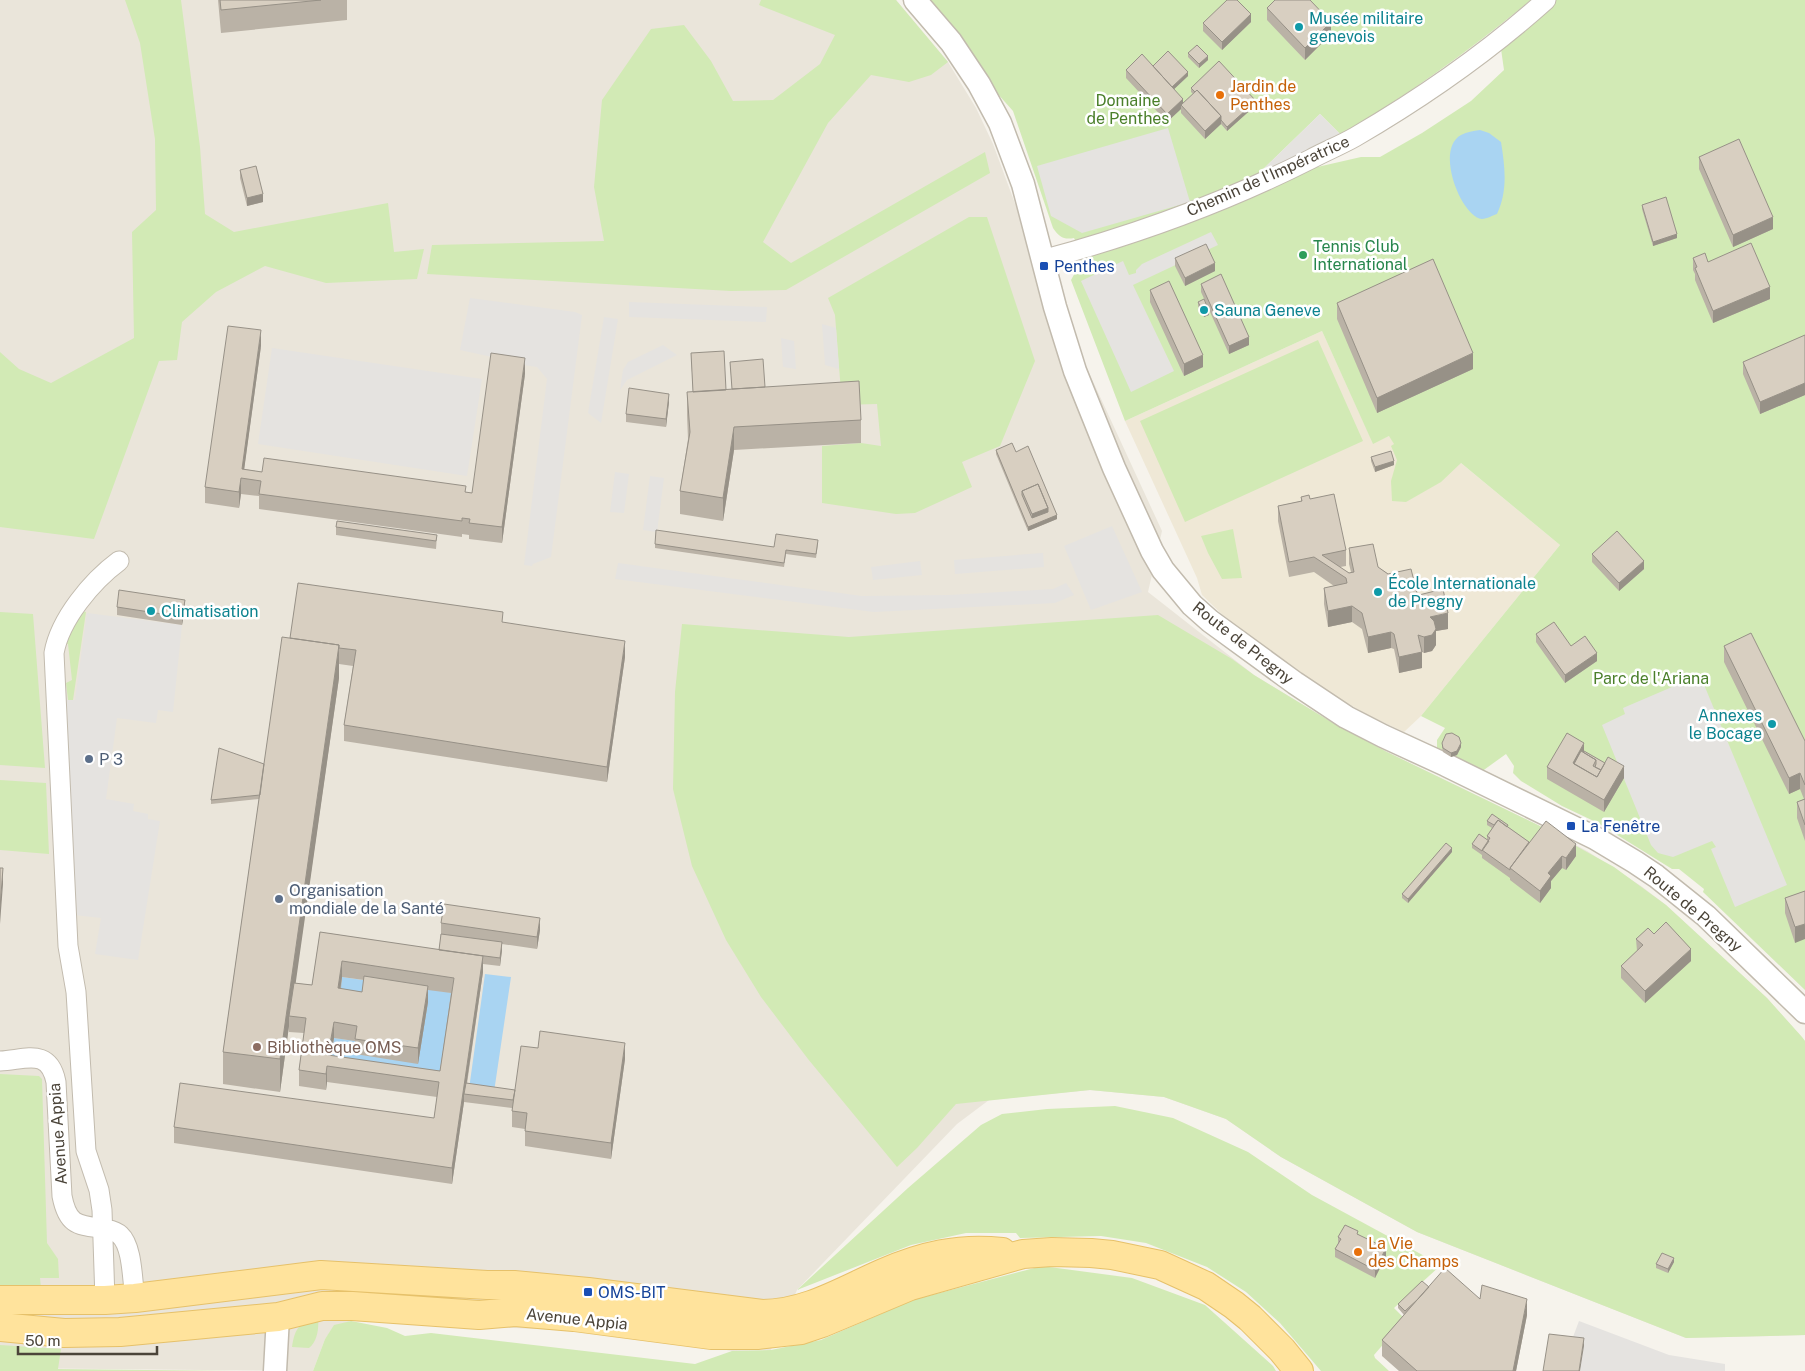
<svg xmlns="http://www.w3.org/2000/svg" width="1805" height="1371" viewBox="0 0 1805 1371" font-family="'Public Sans',sans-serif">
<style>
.residential{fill:#eae5da}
.education{fill:#efe8d6}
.green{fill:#d2eab5}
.parking{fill:#e5e3e0}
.water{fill:#a9d4f2}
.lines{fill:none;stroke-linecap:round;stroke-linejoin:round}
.minor-casing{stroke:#c2bbae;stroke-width:21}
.tertiary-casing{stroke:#c2bbae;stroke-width:25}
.primary-casing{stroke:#e6c16a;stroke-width:30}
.minor{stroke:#fff;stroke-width:19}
.tertiary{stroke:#fff;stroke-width:22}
.primary{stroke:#ffe39c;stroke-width:28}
.wall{fill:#bab2a6;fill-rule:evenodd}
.shaded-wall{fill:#979187}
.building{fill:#d8cfc1;stroke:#979187;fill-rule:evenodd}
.culture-dot{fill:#0f9aa8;stroke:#fff;stroke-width:2}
.food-dot{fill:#e8710a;stroke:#fff;stroke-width:2}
.leisure-dot{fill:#2e9e5b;stroke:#fff;stroke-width:2}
.transit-dot{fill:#1a4fb4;stroke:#fff;stroke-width:2}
.service-dot{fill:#5c6f8a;stroke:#fff;stroke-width:2}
.education-dot{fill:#8d6e63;stroke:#fff;stroke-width:2}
.labels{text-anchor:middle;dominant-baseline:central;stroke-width:5;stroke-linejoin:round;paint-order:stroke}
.culture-label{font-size:16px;fill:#0d838f;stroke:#fff;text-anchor:start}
.food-label{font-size:16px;fill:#c56008;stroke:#fff;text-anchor:start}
.park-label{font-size:16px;fill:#4a7f2a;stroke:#fff}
.street-label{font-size:16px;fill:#4b4439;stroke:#fff}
.leisure-label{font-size:16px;fill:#27864d;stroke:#fff;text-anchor:start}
.transit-label{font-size:16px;fill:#164399;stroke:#fff;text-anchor:start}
.service-label{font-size:16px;fill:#4e5e75;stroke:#fff;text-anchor:start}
.education-label{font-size:16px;fill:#785e54;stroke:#fff;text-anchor:start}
</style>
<rect width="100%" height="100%" fill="#f6f3ec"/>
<path class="residential" d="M0 0H896L948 62 976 108 993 144 1031 247 1162 531 1148 592 1254 675 1333 723 1387 752 1538 825 1587 851 1641 886 1666 905 1767 998 1805 1041V1335L1686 1338 1417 1232 1281 1157 1226 1119 1164 1097 1090 1090 989 1100 957 1124 797 1290 771 1350 732 1351 693 1344 559 1330 352 1321 334 1326 325 1339 313 1371 0 1368Z"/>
<path class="education" d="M1322 331 1373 443 1389 436 1444 449 1560 545 1421 716 1404 732 1368 715 1307 680 1234 626 1202 595 1197 578 1125 421Z"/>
<path class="green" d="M125 0H181L200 147 205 214 234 232 388 203 394 252 424 249 417 279 326 283 265 266 216 292 182 322 177 360 159 361 94 539 0 527V352L19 369 51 383 134 338 132 232 156 210 155 139 140 43Z
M761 0H896L948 62 931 75 909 82 871 75 828 123 763 242 791 263 985 152 990 173 786 290 731 291 427 274 432 245 604 241 594 187 602 100 651 29 684 25 711 61 733 101 773 100 820 64 835 35 759 5Z
M927 0H1531C1470 50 1408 95 1341 135L1320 114 1256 176 1193 203 1076 242 1074 238C1064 240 1059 237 1053 228L1013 111 997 93 964 45Z
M1555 0H1805V990L1703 892 1704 889 1679 869H1672L1598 823 1562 806 1521 781 1513 773 1514 766 1506 754 1481 772 1442 754 1437 748V740L1445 728 1421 716 1560 545 1461 463 1441 482 1406 502 1392 501 1391 481 1397 460 1391 446 1394 444 1389 436 1373 444 1322 331 1125 421 1071 280 1076 271 1081 268 1082 259 1151 236 1313 168 1361 157H1380L1422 133 1471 101 1504 70 1501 49Z
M969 217H987L1035 361 1000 446 962 462 972 487 915 513 896 514 822 503V446L861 443 881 446 877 404 842 405 835 315 828 298Z
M1318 340 1363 441 1185 522 1140 421Z
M1233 529 1242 578 1222 579 1208 553 1201 536Z
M81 611 86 612 73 700H68L66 683 72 680 68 644H63Z
M0 612 33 614 45 768 0 765Z
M1158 615 1232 659 1254 675 1333 723 1387 752 1538 825 1614 867 1666 905 1767 998 1802 1037 1805 1041V1335L1686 1338 1417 1232 1281 1157 1226 1119 1164 1097 1090 1090 956 1104 917 1148 897 1167 808 1059 761 997 726 940 692 866 673 789 675 692 682 624 849 637Z
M0 780 46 783 49 854 0 850Z
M0 1074 39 1076 42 1079 47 1243 58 1259 59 1278H40L41 1288H0Z
M1115 1106 1173 1118 1248 1152 1312 1195 1441 1265 1394 1308 1405 1319 1374 1355 1375 1358 1389 1371H1321L1280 1323 1246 1292 1207 1267 1146 1243 1101 1236 1020 1238 1016 1233H966L911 1245 797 1290 908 1188 981 1125 1002 1114 1047 1109Z
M1042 1266 1132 1278 1205 1305 1273 1366 1276 1371H313L325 1339 334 1325 351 1321 387 1328 405 1336 431 1333 695 1364 732 1351 771 1350 821 1340 913 1300Z
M318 1316C319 1327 318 1341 309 1348L292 1347C295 1327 300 1323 318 1316Z
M0 1345 61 1349 58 1369 235 1371H0Z"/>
<path class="parking" d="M1320 114 1341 135 1256 176Z
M1168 128 1190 202 1082 233 1051 216 1037 166Z
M1211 232 1218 245 1133 285 1174 371 1131 392 1081 281 1123 261 1129 275 1136 273V270L1142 264Z
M470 298 575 312 582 315 551 557 533 564 532 566 524 565 547 379 537 367 491 360 492 357 460 350Z
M629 302 767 307 766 322 629 317Z
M604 317 618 319 601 423 588 413Z
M822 324 836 328 839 369 825 365Z
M781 338 794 341 796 369 783 367Z
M663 345 677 355 627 380 620 390 623 370 628 362Z
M272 348 482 379 467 476 258 444Z
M615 472 629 474 624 513 610 512Z
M650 476 664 478 657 532 643 530Z
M1112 526 1142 592 1091 610 1064 546Z
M1043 553 1044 567 955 574 954 560Z
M920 561 922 575 873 580 871 567Z
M618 563 862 596 949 595 1053 589 1066 583 1074 595 1055 603 874 612 615 579Z
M87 613 182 625 173 712 158 710 156 723 117 718 106 799 134 804 133 811 148 814V819L160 821 138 960 95 954 101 918 74 915 63 700H75Z
M1700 675 1787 885 1735 907 1711 849 1716 847 1712 841 1673 857 1658 853 1651 845 1602 725 1625 714 1623 708Z
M1579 1321 1669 1355 1725 1364V1371H1580L1584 1342 1573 1337Z"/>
<path class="water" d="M1480 130 1489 133 1501 142C1505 167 1508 191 1497 214 1493 215 1487 219 1482 219 1462 218 1434 150 1461 135 1467 132 1473 131 1480 130Z
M485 974 511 977 494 1092 469 1089Z
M342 977 454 993 440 1087 328 1071 334 1038 357 1041 356 1054 418 1063 338 1004Z"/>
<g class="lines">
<defs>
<path id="minor" d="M1042 260C1135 235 1226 202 1311 159 1326 151 1341 145 1355 137 1422 98 1488 52 1546 0
M0 1061C25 1060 49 1047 56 1082L62 1196C68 1227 79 1225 106 1229 111 1230 116 1231 120 1235 133 1247 132 1281 135 1298
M105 1300 102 1210 99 1190 86 1151 76 992 68 946 54 653C60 619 92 581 119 561"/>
<path id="tertiary" d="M915 0 951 42 979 84 1000 123 1023 184 1055 307 1075 371 1114 468 1152 551 1163 570 1192 605 1210 621 1295 683 1346 717 1383 736 1446 765 1595 838 1635 862 1656 876 1706 916 1805 1012
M275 1371 278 1317"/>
<path id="primary" d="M0 1300H105L135 1298 321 1275 487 1285H514L588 1292 762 1314C806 1314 844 1290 883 1273 922 1256 959 1247 1002 1252
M0 1327 64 1333 120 1332 278 1317 322 1306H352L479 1315 515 1312 574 1317 711 1335H757L801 1330 822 1323 910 1286 1023 1254 1052 1252 1091 1253 1112 1255 1160 1265 1206 1286 1234 1305 1250 1318 1282 1350 1299 1371"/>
</defs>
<use href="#minor" class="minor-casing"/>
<use href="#tertiary" class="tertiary-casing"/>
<use href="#primary" class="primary-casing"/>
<use href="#minor" class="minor"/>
<use href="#tertiary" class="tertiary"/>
<use href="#primary" class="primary"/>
</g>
<path class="wall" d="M218 0H347V20L221 33Z
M1267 8 1331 34 1305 60 1267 20Z
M1251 22 1222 50 1203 31V23Z
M1188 53 1208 60 1199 68 1188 57Z
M1153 66 1188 76 1174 89 1183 103 1193 94 1191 92V88L1256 105 1227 131 1221 124 1205 139 1181 113V109L1167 122 1126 78V70Z
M1699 157 1773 229 1733 247 1699 169Z
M240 170 263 202 247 206 240 178Z
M1642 205 1677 238 1653 246 1642 209Z
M1175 258 1215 271 1185 286 1175 266Z
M1693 258 1708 262 1770 299 1713 323 1695 280V274L1693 270Z
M1201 284 1249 345 1229 354 1201 292Z
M1150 290 1203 367 1184 376 1150 302Z
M1198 302 1209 315 1204 317 1198 306Z
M1337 303 1473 369 1377 413 1337 319Z
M1805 335V395L1760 414 1743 374V362Z
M261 346 244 469 262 472 472 493 525 374 502 543 469 539V535L462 534V537L259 509V496L241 494 239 508 205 503V487Z
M691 353 726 390 732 389 730 362 765 387 861 420V443L734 450 723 521 680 514V491L688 439 687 415V392H693Z
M669 402 666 427 626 422V414Z
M996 450 1016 452 1057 519 1028 531 996 454Z
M1371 457 1394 465 1375 472 1371 461Z
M1301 497 1310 499 1346 550V566L1340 567 1349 573 1351 572 1349 564V548L1417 593 1448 629 1436 631V645L1432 651 1424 653 1422 652V668L1399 673 1394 649 1391 648 1368 653 1362 629 1352 622 1328 627 1324 604V588L1334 586 1314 572 1289 577 1278 521V506L1301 501Z
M336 527 437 535 436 549 336 535Z
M655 544 774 547 818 544 816 558 786 554 784 567 655 548Z
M1592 554 1644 569 1619 591 1592 562Z
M117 607 185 608 182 625 117 615Z
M503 623 625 657 607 782 344 741V725L353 666 339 664V678L295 983 312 985 320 932 439 950 441 934V923L540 930 537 949 502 944V950L500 966 483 964V972L467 1084 515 1090 625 1059 611 1159 525 1146V1129L512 1127V1108L464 1102 452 1184 174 1143V1127L434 1118 437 1097 327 1082 326 1090 299 1086V1070L304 1033 289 1032V1026L280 1092 223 1084V1052L259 799 211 804V800L264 764 290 638ZM342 977 364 980 362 992 341 989ZM428 990 451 993 440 1071 331 1056 334 1038 355 1041V1054L418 1064 428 1002Z
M1536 634 1597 661 1565 683 1536 642Z
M1724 646 1805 741V841L1797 818V802L1804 799 1800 789 1789 794 1724 662Z
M1442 743 1461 747 1457 755 1451 757 1443 752 1442 747Z
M1584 751 1624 778 1604 812 1547 779V767Z
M1487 821 1508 827 1529 842 1576 856 1566 870 1562 868 1551 881V888L1540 903 1510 880V878L1482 858V855L1472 848V844L1487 840V836L1492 828 1487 825Z
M1452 852 1408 903 1402 898V894Z
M1805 891 1795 943 1785 913V898Z
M1654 934 1691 961 1645 1003 1621 978V966L1637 951 1636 939Z
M1358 1234 1386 1256 1375 1278 1335 1257V1249L1338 1244V1237Z
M1674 1262 1668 1273 1656 1268V1264Z
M1429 1287 1480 1299 1527 1315 1516 1371H1399L1382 1356V1340L1404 1315 1398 1308V1304Z"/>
<path class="shaded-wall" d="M1251 14V22L1222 50V42Z
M1331 22V34L1305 60V48Z
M1208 56V60L1199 68V64Z
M1188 72V76L1170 93V89Z
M1183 99V107L1181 105V109L1167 122V114Z
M1256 101V105L1227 131V127Z
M1221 116V124L1205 139V131Z
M263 194V202L247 206V198Z
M1773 217V229L1733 247V235Z
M1677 234V238L1653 246V242Z
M1215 263V271L1185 286V278Z
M1770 287V299L1713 323V311Z
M1209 311V315L1204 317V313Z
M261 330V346L243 478 242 469Z
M1249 337V345L1229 354V346Z
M1473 353V369L1377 413V398Z
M1203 355V367L1184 376V364Z
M525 358V374L502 543V527Z
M1805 383V395L1760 414V402Z
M669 394V402L666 427V419Z
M734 427V450L723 521V498Z
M1394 461V465L1375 472V467Z
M241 478V494L239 508V492Z
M1048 508V516L1032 522V514Z
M1057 515V519L1028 531V527Z
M1644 561V569L1619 591V583Z
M185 600V608L182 625V617Z
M1352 606V622L1328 627V611Z
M1448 613V629L1436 631V645L1432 651 1424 653V637L1430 617Z
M1391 632V648L1368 653V637Z
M625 641V657L607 782V767Z
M339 645V678L291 1016H289V1026L280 1092V1059Z
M1422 652V668L1399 673V657Z
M1597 653V661L1565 683V675Z
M1461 743V747L1457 755 1451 757V753Z
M1584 743V755L1576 769 1573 763Z
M1624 766V778L1604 812V800Z
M1800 773V789L1789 794V778Z
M1576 844V856L1566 870V858Z
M1452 848V852L1408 903V899Z
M1562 856V868L1551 881V888L1540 903V891L1548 873Z
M3 868V884L0 924V908Z
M540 918V930L537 949V937Z
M1805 924V939L1795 943V927Z
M502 942V950L500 966V958Z
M1691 949V961L1645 1003V991Z
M483 956V972L465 1094H464V1102L452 1184V1168Z
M342 961V977L338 1004V988Z
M428 986V1002L418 1064V1048Z
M334 1022V1038L329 1066 328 1055Z
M625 1043V1059L611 1159V1143Z
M327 1066V1082L326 1090V1074Z
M1386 1248V1256L1375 1278V1270Z
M1674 1258V1262L1668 1273V1269Z
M1527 1299V1315L1516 1371H1513Z
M1584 1338V1346L1580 1371H1579Z"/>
<path class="building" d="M220 0H321L221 10Z
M1227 0H1237L1251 14 1222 42 1203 23Z
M1275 0H1310L1331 22 1305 48 1267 8Z
M1197 45 1208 56 1199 64 1188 53Z
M1168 51 1188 72 1172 87 1153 66Z
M1142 54 1183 99 1167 114 1126 70Z
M1219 61 1256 101 1227 127 1221 120V116L1197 90 1195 92 1191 88Z
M1197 90 1221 116 1205 131 1181 105Z
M1739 139 1773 217 1733 235 1699 157Z
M256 166 263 194 247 198 240 170Z
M1666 197 1677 234 1653 242 1642 205Z
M1751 243 1770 287 1713 311 1695 268 1697 267 1693 258 1705 253 1708 262Z
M1206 244 1215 263 1185 278 1175 258Z
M1433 259 1473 353 1377 398 1337 303Z
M1221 274 1249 337 1229 346 1201 284Z
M1169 281 1203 355 1184 364 1150 290Z
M1204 299 1209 311 1204 313 1198 302Z
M228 326 261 330 242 469 262 472 264 458 466 486 465 492 472 493 491 353 525 358 502 527 469 523 470 519 462 518V521L259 494 261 481 241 478 239 492 205 487Z
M1805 335V383L1760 402 1743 362Z
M724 351 726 390 693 392 691 353Z
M763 359 765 387 732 389 730 362Z
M859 381 861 420 734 427 723 498 680 491 690 432 687 392Z
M629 388 669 394 666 419 626 414Z
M1012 443 1016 452 1028 446 1057 515 1028 527 996 450ZM1038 484 1048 508V512L1032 518 1022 495V491Z
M1391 451 1394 461 1375 467 1371 457Z
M1038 484 1048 508 1032 514 1022 491Z
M1334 494 1346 550 1322 555 1349 573 1354 572 1349 548 1373 544 1378 567 1388 574 1411 569 1417 593 1419 595 1443 589 1448 613 1430 617 1434 621 1436 629 1432 635 1424 637 1418 635 1422 652 1399 657 1394 634 1391 632 1368 637 1362 613 1352 606 1328 611 1324 588 1347 583 1346 578 1314 557 1289 562 1278 506 1302 501 1301 497 1309 495 1310 499Z
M337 521 437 535 436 541 336 527Z
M656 530 774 547 776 534 818 540 816 554 786 550 784 563 655 544Z
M1617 531 1644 561 1619 583 1592 554Z
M298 583 503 612 502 622 625 641 607 767 344 725 356 650 339 648V645L290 638Z
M119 590 185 600 182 617 117 607Z
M1554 622 1571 646 1585 636 1597 653 1565 675 1536 634Z
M1751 633 1805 741V785L1800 773 1789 778 1724 646Z
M282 637 339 645 280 1059 223 1052Z
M1452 733 1459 737 1461 743 1457 751 1451 753 1443 748 1442 743 1446 734Z
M1567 733 1584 743 1573 763 1597 777 1608 757 1624 766 1604 800 1547 767Z
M219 748 264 764 260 795 211 800Z
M1581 751 1596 760 1593 766 1601 770 1597 777 1574 764Z
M1584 751 1605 763 1601 770 1595 767 1596 764V760L1583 752Z
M1805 799V825L1797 802Z
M1492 814 1508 825 1507 827 1498 820 1494 825 1487 821Z
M1498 820 1529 842 1510 868V870L1482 850 1490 838 1487 836Z
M1546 821 1576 844 1566 858 1562 856 1548 873 1551 876 1540 891 1510 868Z
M1479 834 1489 841 1482 851 1472 844Z
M1446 843 1452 848 1408 899 1402 894Z
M0 868H3L0 908Z
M1805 891V924L1795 927 1785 898Z
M444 904 540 918 537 937 441 923Z
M1666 922 1691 949 1645 991 1621 966 1643 945 1636 939 1648 928 1654 934Z
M320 932 483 956 452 1168 174 1127 180 1083 434 1118 439 1082 327 1066 326 1074 299 1070 306 1018 289 1016 294 983 312 985ZM342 961 454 978 440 1071 328 1055 334 1022 357 1026 355 1039 418 1048 428 986 364 976 362 992 338 988Z
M441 934 502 942 500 958 439 950Z
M540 1031 625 1043 611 1143 525 1131 527 1113 512 1111 521 1046 538 1048Z
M466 1083 515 1090 513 1100 464 1094Z
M1345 1225 1358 1231 1357 1234 1386 1248 1375 1270 1335 1249 1341 1239 1338 1237Z
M1662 1253 1674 1258 1668 1269 1656 1264Z
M1445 1268 1480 1299 1482 1285 1527 1299 1513 1371H1417L1382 1340Z
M1422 1281 1429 1287 1418 1299 1405 1311 1398 1304Z
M1549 1334 1584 1338 1579 1371H1543Z"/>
<g class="culture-dot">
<circle cx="1299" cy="27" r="5"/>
<circle cx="1204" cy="310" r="5"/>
<circle cx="1378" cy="592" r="5"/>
<circle cx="151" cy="611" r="5"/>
<circle cx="1772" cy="724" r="5"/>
</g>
<g class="food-dot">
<circle cx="1220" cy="95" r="5"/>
<circle cx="1358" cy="1252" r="5"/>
</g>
<circle class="leisure-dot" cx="1303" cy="255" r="5"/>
<g class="transit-dot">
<rect x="1039" y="261" width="10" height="10" rx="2.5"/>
<rect x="1566" y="821" width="10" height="10" rx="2.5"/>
<rect x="583" y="1287" width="10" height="10" rx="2.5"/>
</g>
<g class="service-dot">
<circle cx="89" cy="759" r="5"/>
<circle cx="279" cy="899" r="5"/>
</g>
<circle class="education-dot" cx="257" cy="1047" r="5"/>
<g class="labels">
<g class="culture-label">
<text x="1309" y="18">Musée militaire<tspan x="1309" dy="18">genevois</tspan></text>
<text x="1214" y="310">Sauna Geneve</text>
<text x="1388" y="583">École Internationale<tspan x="1388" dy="18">de Pregny</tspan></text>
<text x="161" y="611">Climatisation</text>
<text x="1762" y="715" text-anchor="end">Annexes<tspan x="1762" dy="18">le Bocage</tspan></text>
</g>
<g class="food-label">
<text x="1230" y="86">Jardin de<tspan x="1230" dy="18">Penthes</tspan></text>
<text x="1368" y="1243">La Vie<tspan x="1368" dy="18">des Champs</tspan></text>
</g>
<g class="park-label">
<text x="1128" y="100">Domaine<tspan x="1128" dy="18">de Penthes</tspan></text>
<text x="1651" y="678">Parc de l'Ariana</text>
</g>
<g class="street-label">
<text transform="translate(1268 176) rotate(-24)">Chemin de l'Impératrice</text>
<text transform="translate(1243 643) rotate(38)">Route de Pregny</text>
<text transform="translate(1693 909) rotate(40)">Route de Pregny</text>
<text transform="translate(58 1134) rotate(-94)">Avenue Appia</text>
<text transform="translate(577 1319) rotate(6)">Avenue Appia</text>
</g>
<g class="leisure-label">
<text x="1313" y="246">Tennis Club<tspan x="1313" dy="18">International</tspan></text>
</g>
<g class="transit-label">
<text x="1054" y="266">Penthes</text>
<text x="1581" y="826">La Fenêtre</text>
<text x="598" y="1292">OMS-BIT</text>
</g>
<g class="service-label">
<text x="99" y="759">P 3</text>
<text x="289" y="890">Organisation<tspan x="289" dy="18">mondiale de la Santé</tspan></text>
</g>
<g class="education-label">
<text x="267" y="1047">Bibliothèque OMS</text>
</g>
</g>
<path d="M18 1346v8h139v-8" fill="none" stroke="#4b4439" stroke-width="2.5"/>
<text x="25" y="1346" font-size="15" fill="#4b4439" stroke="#ffffff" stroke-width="4" paint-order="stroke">50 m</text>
</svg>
